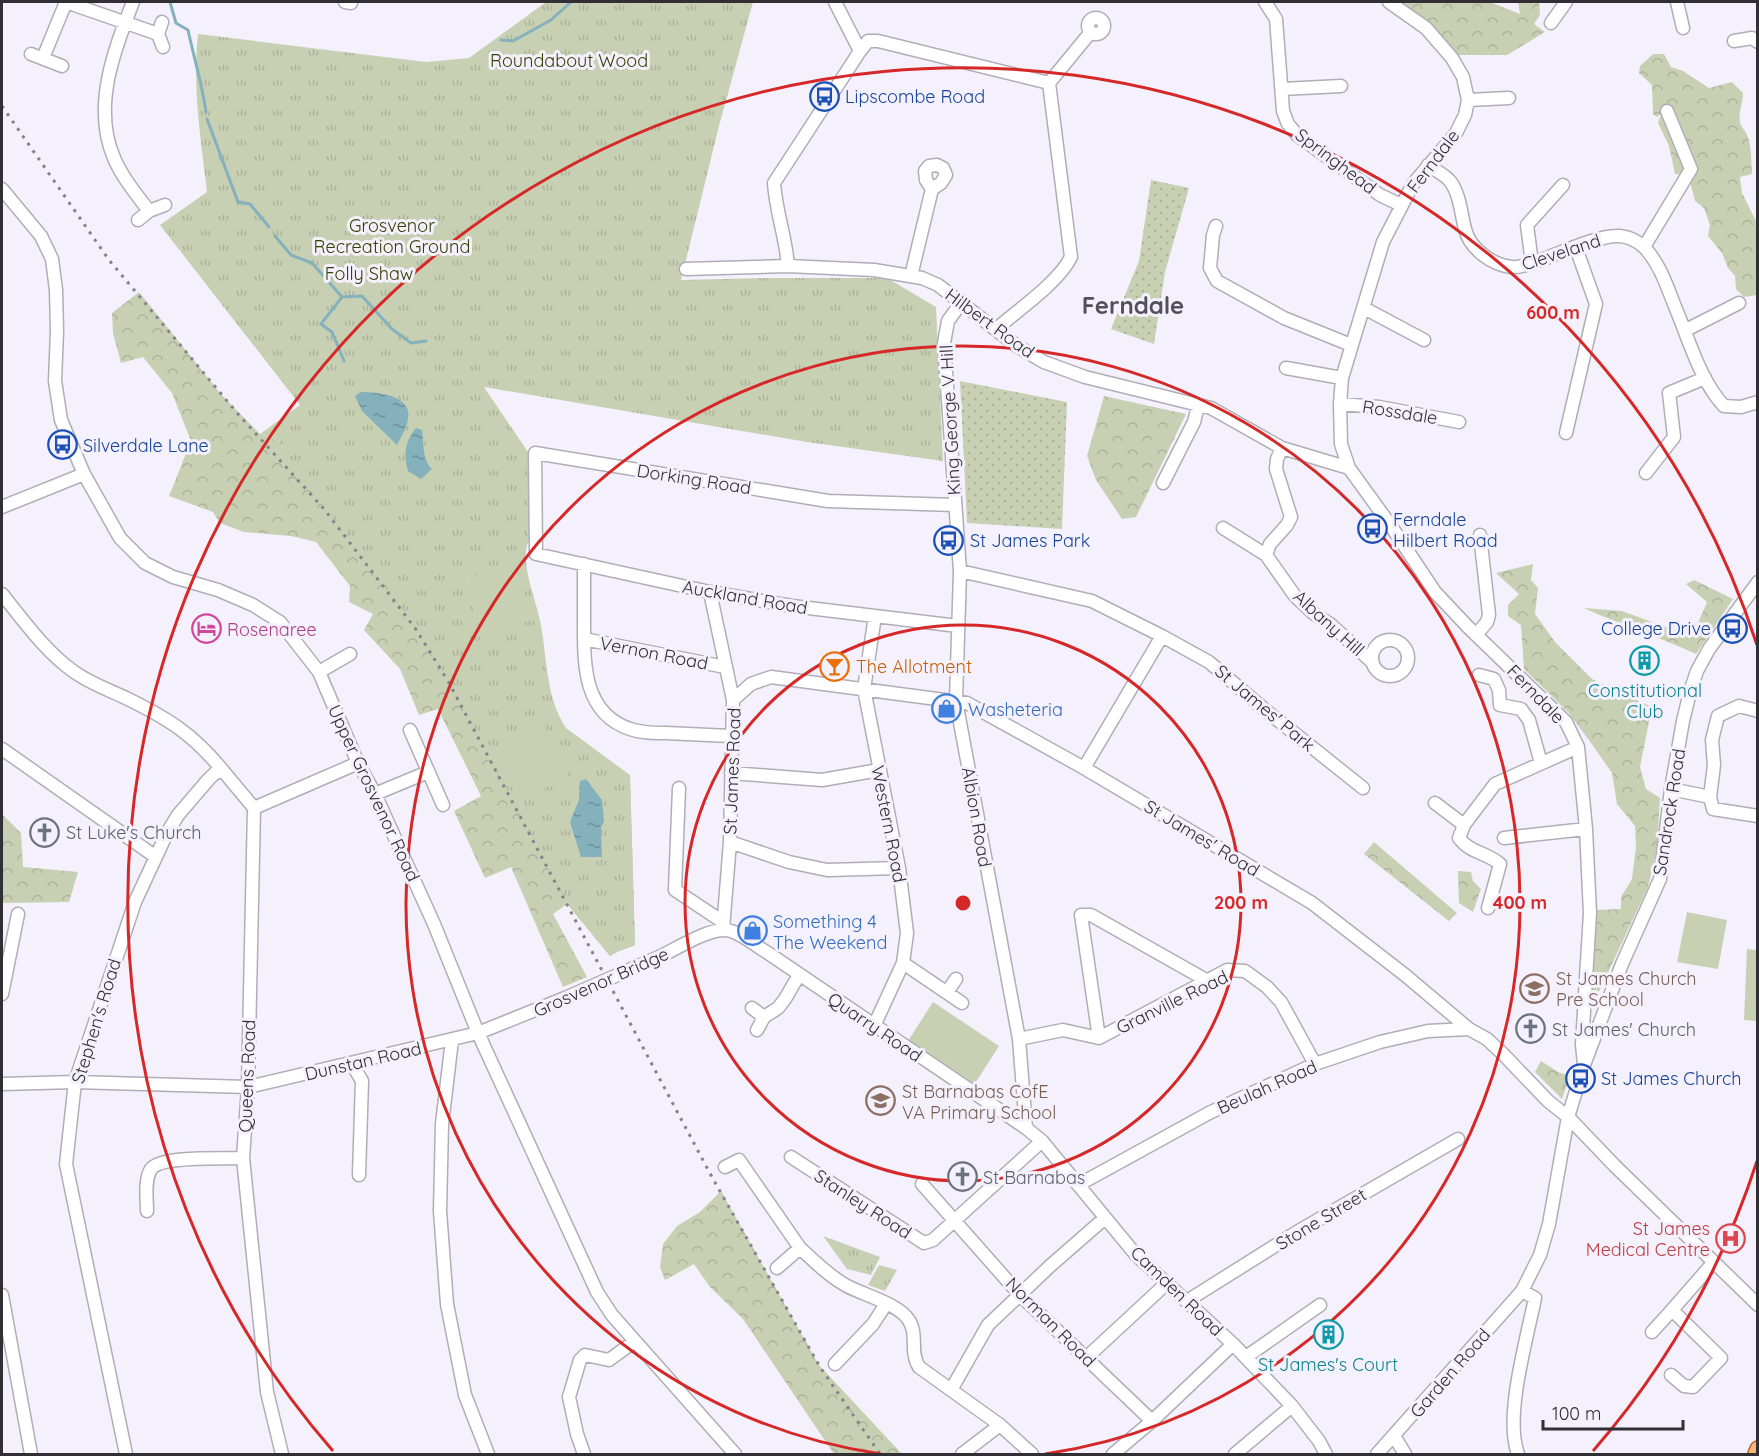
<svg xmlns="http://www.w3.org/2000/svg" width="1759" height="1456" viewBox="0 0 1759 1456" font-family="Quicksand,sans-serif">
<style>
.grass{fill:url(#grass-dots)}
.forest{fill:url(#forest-crowns)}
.park{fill:url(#park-tufts)}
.pitch{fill:#c8d0b4}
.water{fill:url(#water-ripples)}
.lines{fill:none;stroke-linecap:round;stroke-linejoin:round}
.stream{stroke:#85b1bc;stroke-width:3}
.minor-casing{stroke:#b0adb7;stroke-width:15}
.major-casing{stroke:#b66627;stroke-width:18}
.minor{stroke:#fff;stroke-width:12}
.major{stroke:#feb57a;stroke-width:15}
.rail{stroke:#85838a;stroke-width:3;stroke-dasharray:3 6;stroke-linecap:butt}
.minor-bridge-casing{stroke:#b0adb7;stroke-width:15;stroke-linecap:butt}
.minor-bridge{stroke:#fff;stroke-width:12}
.ring{fill:none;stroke:#d62828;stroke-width:3}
.labels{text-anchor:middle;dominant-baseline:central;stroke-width:6;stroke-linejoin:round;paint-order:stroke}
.park-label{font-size:18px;fill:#354004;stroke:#f4f1fc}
.transit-label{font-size:18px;fill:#164399;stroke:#f4f1fc;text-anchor:start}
.street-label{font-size:18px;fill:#312f33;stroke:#f4f1fc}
.hotel-label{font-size:18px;fill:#b23c85;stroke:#f4f1fc;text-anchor:start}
.food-label{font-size:18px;fill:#c56008;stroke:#f4f1fc;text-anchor:start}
.culture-label{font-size:18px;fill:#0d838f;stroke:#f4f1fc}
.shop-label{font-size:18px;fill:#366cbe;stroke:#f4f1fc;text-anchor:start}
.worship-label{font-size:18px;fill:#5b616d;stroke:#f4f1fc;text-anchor:start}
.education-label{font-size:18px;fill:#785e54;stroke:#f4f1fc;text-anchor:start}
.health-label{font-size:18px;fill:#be3a42;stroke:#f4f1fc;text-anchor:end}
.district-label{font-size:24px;font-weight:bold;fill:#535059;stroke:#f4f1fc}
.centre{fill:#d62828;stroke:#f4f1fc;stroke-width:3}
.ring-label{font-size:18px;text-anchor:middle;font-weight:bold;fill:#d62828;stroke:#f4f1fc;stroke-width:6;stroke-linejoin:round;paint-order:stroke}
</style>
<defs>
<pattern id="grass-dots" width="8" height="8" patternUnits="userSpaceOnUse" patternTransform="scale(1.5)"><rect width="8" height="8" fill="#c8d0b4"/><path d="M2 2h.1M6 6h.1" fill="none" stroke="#acb39b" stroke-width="1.8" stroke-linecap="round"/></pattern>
<pattern id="forest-crowns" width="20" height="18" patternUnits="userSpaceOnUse" patternTransform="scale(1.5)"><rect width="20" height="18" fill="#c8d0b4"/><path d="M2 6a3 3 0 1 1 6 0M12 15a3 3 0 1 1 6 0" fill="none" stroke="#acb39b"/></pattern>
<pattern id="park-tufts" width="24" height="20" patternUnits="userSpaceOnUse" patternTransform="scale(1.5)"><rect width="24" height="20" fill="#c8d0b4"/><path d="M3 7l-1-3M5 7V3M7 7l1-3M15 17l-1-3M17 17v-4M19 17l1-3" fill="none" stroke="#acb39b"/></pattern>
<pattern id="water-ripples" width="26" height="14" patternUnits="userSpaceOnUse" patternTransform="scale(1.5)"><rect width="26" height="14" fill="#85b1bc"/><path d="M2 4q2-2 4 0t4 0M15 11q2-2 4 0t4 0" fill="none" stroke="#6d9099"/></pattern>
</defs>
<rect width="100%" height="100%" fill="#f4f1fc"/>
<path class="grass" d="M1151 180 1189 188 1165 272 1154 344 1111 329 1139 261Z
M960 381 1067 402 1062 529 967 523Z"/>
<path class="forest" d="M1395 2H1490L1520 14 1518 2H1539L1540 15 1534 24 1545 32 1507 55H1456Z
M1653 54H1664L1671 67 1683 71 1709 88 1732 82 1743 93C1743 103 1738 112 1740 122 1741 127 1745 130 1747 135 1752 146 1751 162 1752 174L1740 177 1742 193 1757 223V295L1744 297 1736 289 1735 276 1728 268 1722 253 1708 236 1710 225 1704 208 1695 201 1690 182 1685 175 1675 174 1669 146 1658 123 1661 114 1657 117 1653 114 1652 85 1639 73 1640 66Z
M139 292 220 393 260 434 279 441 283 448 347 517 502 736 630 775 635 945C626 949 619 950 610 956L567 904 553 914 587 977 563 987 511 867 485 878 454 811 481 796 438 709 419 715 400 669 364 630 373 614 349 602 350 586 316 542 291 536 244 532 220 523 213 512 169 496 191 441 172 393 143 357 121 363 113 333 112 313Z
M1104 396 1186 414 1136 517 1122 519 1096 480 1087 456Z
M1533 564 1531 580 1538 588 1535 614 1555 642 1592 679 1652 707 1640 767 1646 789 1660 798 1657 849 1648 887 1598 994 1590 991 1597 910 1621 909V897L1632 879 1636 847 1635 826 1617 804 1612 773 1591 743 1568 712 1524 669 1521 625 1508 616V605L1519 594 1496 573Z
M1694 580 1733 599 1696 654C1659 637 1621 625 1584 608L1622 611 1692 637 1707 602 1686 584Z
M2 814 21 833 23 867 78 872 69 902 2 903Z
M1374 842 1457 913 1449 921 1364 854Z
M1458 871 1471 872 1473 881 1481 889 1473 912 1459 903Z
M1541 1061 1558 1072 1570 1076 1562 1099 1535 1072Z
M721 1191 819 1365 902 1454H834L743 1319 710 1287 694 1264 665 1280 660 1267 663 1244 677 1226 700 1212Z"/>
<path class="park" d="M546 2H753L719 126 681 280 767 278H887L936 307 943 461 807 442 484 387 530 455 532 536C526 544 525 551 526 562 528 583 537 604 541 625 547 659 546 698 566 728L630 775 635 945C626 949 619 950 610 956L568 904 446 677 363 551 302 481 279 441 260 434 300 405 160 225 207 192C201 140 192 87 198 34L426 62 469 58Z
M823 1236 880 1257 871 1275 847 1269Z
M879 1265 897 1270 885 1291 868 1285Z"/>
<path class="pitch" d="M520 568 530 621 477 630 468 577Z
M541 722 570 772 520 804 494 752Z
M1687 912 1727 920 1718 969 1677 962Z
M1747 949 1757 950V1021L1744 1020Z
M933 1002 999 1046 974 1085 908 1041Z"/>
<path class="water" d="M361 392C377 392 413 395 408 419 407 428 401 437 397 445L362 411 355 396Z
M416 428 422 430C424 443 422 460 432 469L421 479 408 471C403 454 405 441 416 428Z
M586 779 602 800 604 821 601 828 602 857H581L570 822 579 800 580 781Z"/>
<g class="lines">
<path class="stream" d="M170 2 176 23 188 30C194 58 202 84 206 112
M501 40 513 41 551 20 571 2
M207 119 238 202 250 204 269 227
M275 236 291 255 312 263 342 297
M344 361 332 332 321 324 342 297 362 296 392 329 411 343 426 341"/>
<defs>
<path id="minor" d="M66 2 158 34
M133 2C114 50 92 107 114 158 122 177 136 194 149 211
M345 2 351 3
M835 2 860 51
M1265 2 1276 19 1283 111 1288 124 1298 136 1380 195 1401 205
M1389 2 1426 28 1452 58 1463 77 1468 100 1465 115 1456 133 1413 184 1383 242 1342 378 1340 404 1341 444 1349 468 1391 526 1435 592 1468 627 1566 722 1578 747 1586 829 1590 913 1582 1044 1584 1065
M1677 2 1683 28
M1088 26a8 8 0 1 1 16 0a8 8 0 1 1-16 0Z
M162 22 158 34 163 47
M1551 23 1566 2
M1734 41 1752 38 1758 42
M31 54 62 66
M43 58 66 2
M1049 83 1090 33
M1282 89 1341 86
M1468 100 1509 98
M1428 165C1435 170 1445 175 1450 181 1460 194 1461 214 1465 229 1470 249 1492 265 1512 267 1520 268 1530 264 1538 261 1558 254 1597 236 1616 236 1626 235 1638 241 1645 248 1661 266 1667 287 1676 309 1689 340 1701 382 1724 406L1741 407 1758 402
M2 189 41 236 52 259 56 290 57 331 55 381 61 420 84 474 120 538 145 563 173 577 218 590 253 605 280 622 319 672 358 763 375 794 434 924 478 1033 597 1292 612 1315 735 1454
M138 220 149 211 165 205
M1216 226 1213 235 1210 268 1217 281 1284 318 1351 345
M1644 247 1691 169 1667 111
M1532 263 1527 225 1563 185
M788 266C786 238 776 212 774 183L860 51 868 41H878L1049 83 1071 257C1059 282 1018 310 996 329
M686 269 788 266 874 270 922 278 938 285 1017 346 1044 362 1085 377 1211 408 1282 448 1349 468
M911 276 932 189 926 180 925 171 929 166 937 165 943 168 946 175 941 183 932 189
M961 303 948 321 944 343 960 571 956 701 1019 1039 1026 1128
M1364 308 1424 340
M1686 330 1739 303
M1286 368 1342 378
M1340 404 1379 407 1459 422
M1566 433 1596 304 1576 248
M1282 448 1277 459 1276 469 1291 517 1287 525 1270 544 1266 555 1295 596 1313 613 1330 624 1371 661
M1646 473 1674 437 1669 393 1705 378
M1163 483 1194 422 1198 406
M955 505 828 501 535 453 536 554 710 592 792 606 958 626
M2 507 84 474
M1223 528 1266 555
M584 564C584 584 584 604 584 624 584 664 583 713 630 729 641 733 654 733 666 733 688 734 709 735 730 736
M960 571 1092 601 1162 636 1209 662 1264 709 1363 788
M710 592 733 700
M2 594C23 620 45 651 73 671 89 683 107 689 126 698 169 719 193 734 224 772
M1476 635 1487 622 1489 615 1480 535
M584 639 725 667
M1372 658a18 18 0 1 1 36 0a18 18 0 1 1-36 0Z
M319 672 350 654
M1479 675 1494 679 1499 690 1500 705 1521 709 1529 720 1541 763
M410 730 443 805
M2 749 156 857
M1084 768 1162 636
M731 773 822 780 879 770
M679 788 675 890 723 922
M1671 789 1710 797 1713 809 1758 816
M375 794 428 772
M1710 797 1714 765 1712 740 1718 716 1739 706 1758 711
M1435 803 1464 825 1495 784 1578 747
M1464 825 1459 838C1470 853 1486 852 1500 864L1488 908
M1504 838 1586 829
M730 842 789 862 827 870 899 868
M723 929 730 842 733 700 751 684 771 677 967 703 1084 768 1312 903 1405 975 1469 1029 1487 1039 1503 1054 1548 1101 1568 1117 1615 1166 1758 1305
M661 956C678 948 713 925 731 931 744 935 756 946 768 953L1026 1128 1042 1141 1136 1255 1233 1344 1292 1406 1319 1441 1326 1454
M903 963 962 1003
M947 992 956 979
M2 994 18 914
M752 1008 764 1017
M874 1026 903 963 907 933 899 868 864 689 875 616
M757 1030 764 1017 778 1008 785 999 799 975
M1099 1038 1081 915H1091L1206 980
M1019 1039 1063 1030 1099 1038 1227 970 1245 971 1267 987 1281 1002 1315 1064
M452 1040 442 1124 440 1211 447 1304 465 1395 488 1454
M352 1064 362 1081 359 1175
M2 1084 75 1082 248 1087 478 1033 565 998
M791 1157 924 1243 933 1240 1042 1141
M725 1167 739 1160 800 1248
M922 1184 1020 1295 1152 1421
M1078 1185 1209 1113 1315 1064 1380 1042 1428 1031 1469 1029
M147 1211C147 1199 144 1180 151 1169 161 1155 225 1159 243 1158
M777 1268 800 1248C814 1261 830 1277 847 1286 864 1295 898 1304 908 1319 919 1334 909 1352 919 1367L1000 1425 1032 1454
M2 1295 31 1454
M1187 1301 1297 1232 1458 1139
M1652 1332 1672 1310
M1246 1357 1320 1305
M1086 1358 1167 1283
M835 1364 873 1324 886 1304
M1671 1375 1684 1386 1693 1387 1721 1358 1672 1310 1713 1263
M951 1390 988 1325 1050 1266 1105 1218
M1394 1436 1405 1454
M126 1454 66 1164 75 1082 135 902 167 833 178 815 208 780 216 772H224L254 808
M282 1454 267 1392 243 1158 248 1087 254 808 358 763
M584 1454 577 1434 569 1397 580 1360 585 1355 609 1360 635 1341
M962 1454 1000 1425
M1113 1454 1152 1421 1233 1344
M1235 1454 1292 1406
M1377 1454 1522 1291 1540 1255 1549 1224 1568 1117 1584 1065 1622 964 1660 879 1671 789 1683 721 1690 692 1697 671 1709 649 1758 582
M1518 1454C1504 1416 1527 1339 1535 1298L1522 1291"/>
<path id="major" d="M1756 1454 1758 1449"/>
</defs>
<use href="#minor" class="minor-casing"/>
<use href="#major" class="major-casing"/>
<use href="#minor" class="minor"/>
<use href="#major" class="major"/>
<path class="rail" d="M2 106 109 260 238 414 324 509 415 628 448 681 713 1179 820 1367 880 1454"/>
<defs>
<path id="minor-bridge" d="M565 998 661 956"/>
</defs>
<use href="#minor-bridge" class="minor-bridge-casing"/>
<use href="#minor-bridge" class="minor-bridge"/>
</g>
<g class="ring">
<circle cx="963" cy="903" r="278"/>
<path d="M881 1454A557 557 0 1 1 1045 1454"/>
<path d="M1757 1161A835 835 0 0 1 1593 1451M333 1451A835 835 0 1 1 1757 645"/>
</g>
<defs>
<symbol id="bus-ring" viewBox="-11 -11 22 22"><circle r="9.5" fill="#f4f1fc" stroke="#1a4fb4" stroke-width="1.5"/><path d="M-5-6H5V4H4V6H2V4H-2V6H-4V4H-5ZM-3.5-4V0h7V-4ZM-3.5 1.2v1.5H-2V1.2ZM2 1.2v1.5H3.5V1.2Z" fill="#1a4fb4"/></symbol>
<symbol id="hotel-ring" viewBox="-11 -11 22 22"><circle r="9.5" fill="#f4f1fc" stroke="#d1479c" stroke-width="1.5"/><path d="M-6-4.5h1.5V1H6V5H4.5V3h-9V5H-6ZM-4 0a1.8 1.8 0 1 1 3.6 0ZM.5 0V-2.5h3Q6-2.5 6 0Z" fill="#d1479c"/></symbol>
<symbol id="building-ring" viewBox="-11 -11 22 22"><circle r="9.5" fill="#f4f1fc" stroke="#0f9aa8" stroke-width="1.5"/><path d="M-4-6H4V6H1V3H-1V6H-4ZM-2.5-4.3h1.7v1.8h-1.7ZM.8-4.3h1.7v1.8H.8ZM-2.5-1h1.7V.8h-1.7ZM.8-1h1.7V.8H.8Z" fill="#0f9aa8"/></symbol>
<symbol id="bar-ring" viewBox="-11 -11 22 22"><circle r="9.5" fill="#f4f1fc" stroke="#e8710a" stroke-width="1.5"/><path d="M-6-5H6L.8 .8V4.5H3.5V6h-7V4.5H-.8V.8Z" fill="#e8710a"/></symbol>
<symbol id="shop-ring" viewBox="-11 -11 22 22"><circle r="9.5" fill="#f4f1fc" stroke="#3f7fe0" stroke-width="1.5"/><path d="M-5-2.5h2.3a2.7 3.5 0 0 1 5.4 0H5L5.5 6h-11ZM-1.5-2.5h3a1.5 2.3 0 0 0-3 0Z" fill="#3f7fe0"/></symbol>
<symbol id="church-ring" viewBox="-11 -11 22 22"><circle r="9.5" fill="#f4f1fc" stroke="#6b7280" stroke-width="1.5"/><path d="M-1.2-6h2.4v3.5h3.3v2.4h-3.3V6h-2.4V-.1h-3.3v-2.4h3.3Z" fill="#6b7280"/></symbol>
<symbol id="school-ring" viewBox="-11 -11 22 22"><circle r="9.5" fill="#f4f1fc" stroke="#8d6e63" stroke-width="1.5"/><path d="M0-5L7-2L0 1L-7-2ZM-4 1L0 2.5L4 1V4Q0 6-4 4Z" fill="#8d6e63"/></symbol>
<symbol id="hospital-ring" viewBox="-11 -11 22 22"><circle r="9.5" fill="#f4f1fc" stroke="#e0444e" stroke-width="1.5"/><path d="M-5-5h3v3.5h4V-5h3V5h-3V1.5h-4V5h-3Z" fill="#e0444e"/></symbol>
</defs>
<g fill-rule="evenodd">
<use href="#bus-ring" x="808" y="80" width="33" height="33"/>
<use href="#bus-ring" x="46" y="428" width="33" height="33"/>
<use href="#bus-ring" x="1356" y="512" width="33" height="33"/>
<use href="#bus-ring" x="932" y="524" width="33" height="33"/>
<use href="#bus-ring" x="1716" y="612" width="33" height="33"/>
<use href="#hotel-ring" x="190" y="612" width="33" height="33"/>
<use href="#building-ring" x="1628" y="644" width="33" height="33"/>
<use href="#bar-ring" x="818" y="650" width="33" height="33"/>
<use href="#shop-ring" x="930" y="692" width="33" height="33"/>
<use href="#church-ring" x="28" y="816" width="33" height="33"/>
<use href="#shop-ring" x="736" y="914" width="33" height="33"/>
<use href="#school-ring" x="1518" y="972" width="33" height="33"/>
<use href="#church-ring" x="1514" y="1012" width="33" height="33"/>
<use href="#bus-ring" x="1564" y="1062" width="33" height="33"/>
<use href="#school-ring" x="864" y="1084" width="33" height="33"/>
<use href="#church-ring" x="946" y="1160" width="33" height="33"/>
<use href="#hospital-ring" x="1714" y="1222" width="33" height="33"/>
<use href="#building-ring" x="1312" y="1318" width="33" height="33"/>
</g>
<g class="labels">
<g class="park-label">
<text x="569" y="60">Roundabout Wood</text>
<text x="392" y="225">Grosvenor<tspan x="392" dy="21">Recreation Ground</tspan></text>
<text x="369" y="273">Folly Shaw</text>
</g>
<g class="transit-label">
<text x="845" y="96">Lipscombe Road</text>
<text x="83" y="445">Silverdale Lane</text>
<text x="1393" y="519">Ferndale<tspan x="1393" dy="21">Hilbert Road</tspan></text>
<text x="970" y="540">St James Park</text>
<text x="1711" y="628" text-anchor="end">College Drive</text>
<text x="1601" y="1078">St James Church</text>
</g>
<g class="street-label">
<text transform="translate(1336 161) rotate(37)">Springhead</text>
<text transform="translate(1433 161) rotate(-53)">Ferndale</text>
<text transform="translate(1561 252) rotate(-18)">Cleveland</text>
<text transform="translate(990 323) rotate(36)">Hilbert Road</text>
<text transform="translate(1400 412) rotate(9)">Rossdale</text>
<text transform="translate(950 420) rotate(-93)">King George V Hill</text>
<text transform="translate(694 479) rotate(9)">Dorking Road</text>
<text transform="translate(745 597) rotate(10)">Auckland Road</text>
<text transform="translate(1329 623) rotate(42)">Albany Hill</text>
<text transform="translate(654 653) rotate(11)">Vernon Road</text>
<text transform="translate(1536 694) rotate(46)">Ferndale</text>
<text transform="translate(1265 708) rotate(40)">St James' Park</text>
<text transform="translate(732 771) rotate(-88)">St James Road</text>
<text transform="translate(374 793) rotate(65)">Upper Grosvenor Road</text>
<text transform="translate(1669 812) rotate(-81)">Sandrock Road</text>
<text transform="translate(977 817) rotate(80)">Albion Road</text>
<text transform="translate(889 824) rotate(79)">Western Road</text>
<text transform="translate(1202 838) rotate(31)">St James' Road</text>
<text transform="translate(601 982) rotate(-24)">Grosvenor Bridge</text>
<text transform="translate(1172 1002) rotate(-26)">Granville Road</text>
<text transform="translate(96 1021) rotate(-73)">Stephen's Road</text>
<text transform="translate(875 1027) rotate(34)">Quarry Road</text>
<text transform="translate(363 1061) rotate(-13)">Dunstan Road</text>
<text transform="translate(247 1076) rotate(-88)">Queens Road</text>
<text transform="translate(1267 1087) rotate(-24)">Beulah Road</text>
<text transform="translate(863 1204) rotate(33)">Stanley Road</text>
<text transform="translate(1321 1219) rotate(-31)">Stone Street</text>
<text transform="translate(1177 1291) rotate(44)">Camden Road</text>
<text transform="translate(1051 1322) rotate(45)">Norman Road</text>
<text transform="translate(1450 1373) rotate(-49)">Garden Road</text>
</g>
<g class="hotel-label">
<text x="227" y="629">Rosenaree</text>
</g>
<g class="food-label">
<text x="856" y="666">The Allotment</text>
</g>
<g class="culture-label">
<text x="1645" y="690">Constitutional<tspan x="1645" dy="21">Club</tspan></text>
<text x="1328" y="1364">St James's Court</text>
</g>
<g class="shop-label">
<text x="968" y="709">Washeteria</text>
<text x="773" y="921">Something 4<tspan x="773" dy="21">The Weekend</tspan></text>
</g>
<g class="worship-label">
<text x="66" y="832">St Luke's Church</text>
<text x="1552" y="1029">St James' Church</text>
<text x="983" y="1177">St Barnabas</text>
</g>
<g class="education-label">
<text x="1556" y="978">St James Church<tspan x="1556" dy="21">Pre School</tspan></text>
<text x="902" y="1091">St Barnabas CofE<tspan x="902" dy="21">VA Primary School</tspan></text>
</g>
<g class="health-label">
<text x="1710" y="1228">St James<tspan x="1710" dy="21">Medical Centre</tspan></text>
</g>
<g class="district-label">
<text x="1133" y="305">Ferndale</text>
</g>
</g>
<circle cx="963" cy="903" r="9" class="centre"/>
<g class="ring-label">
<text x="1553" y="319">600 m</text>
<text x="1241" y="909">200 m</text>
<text x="1520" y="909">400 m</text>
</g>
<rect width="1759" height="1456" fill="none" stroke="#312f33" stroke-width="6"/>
<path d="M1543 1420v9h140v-9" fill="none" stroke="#312f33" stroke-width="3"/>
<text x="1552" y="1420" font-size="18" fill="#312f33" stroke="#f4f1fc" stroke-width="4.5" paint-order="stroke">100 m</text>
</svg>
